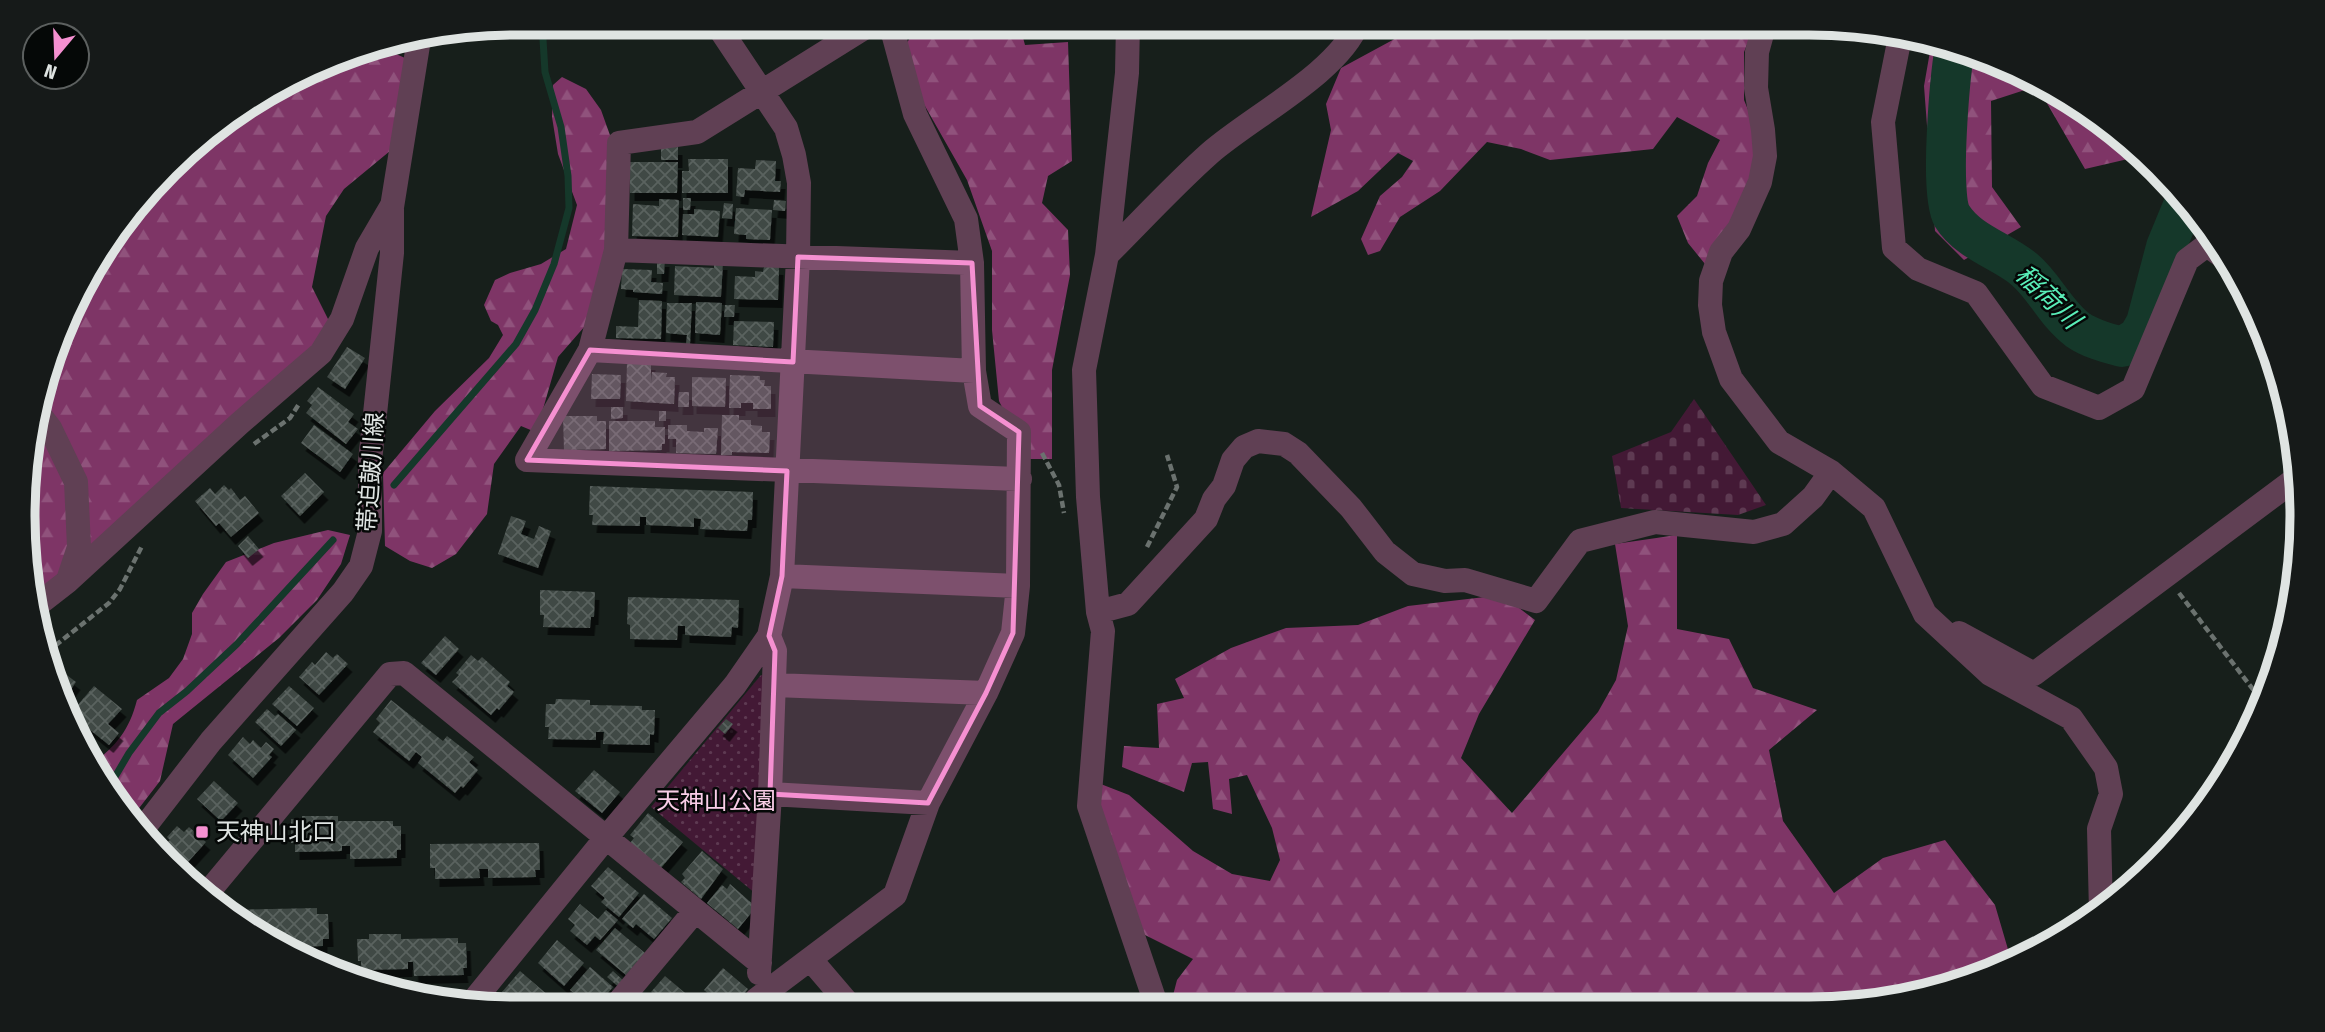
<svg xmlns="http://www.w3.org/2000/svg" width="2325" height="1032" viewBox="0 0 2325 1032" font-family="'Fira Sans Condensed','Noto Sans JP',sans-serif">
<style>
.grass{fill:url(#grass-dots)}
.forest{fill:url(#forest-firs)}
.cemetery{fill:url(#cemetery-stones)}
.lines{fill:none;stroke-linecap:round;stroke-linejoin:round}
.stream{stroke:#15382a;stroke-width:7}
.river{stroke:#15382a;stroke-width:40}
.building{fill:url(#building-cross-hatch);filter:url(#shadow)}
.path{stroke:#6b726f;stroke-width:4.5;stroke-dasharray:7 3.5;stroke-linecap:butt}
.minor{stroke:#604054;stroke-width:24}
.marked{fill:#f590d1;fill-opacity:0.2;stroke:#f590d1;stroke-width:5;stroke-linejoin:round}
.poi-dot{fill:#f590d1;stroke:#050807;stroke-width:2.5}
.labels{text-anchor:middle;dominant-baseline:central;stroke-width:5;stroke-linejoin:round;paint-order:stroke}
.street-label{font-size:24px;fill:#dfe4e2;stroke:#050807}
.park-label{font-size:24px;fill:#f9cde7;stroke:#050807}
.poi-label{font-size:24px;fill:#dfe4e2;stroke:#050807;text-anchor:start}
.water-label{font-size:26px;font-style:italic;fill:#59eeb8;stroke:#050807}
.rim{fill:none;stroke:#dfe4e2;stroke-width:9}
</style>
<defs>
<pattern id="grass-dots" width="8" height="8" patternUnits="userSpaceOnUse" patternTransform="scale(1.75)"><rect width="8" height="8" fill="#431935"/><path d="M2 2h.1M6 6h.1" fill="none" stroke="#5e3a52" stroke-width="1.8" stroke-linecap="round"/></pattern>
<pattern id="forest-firs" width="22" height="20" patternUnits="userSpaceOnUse" patternTransform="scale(1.75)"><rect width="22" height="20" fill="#7e3566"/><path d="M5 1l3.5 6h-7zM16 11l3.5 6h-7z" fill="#90527c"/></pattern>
<pattern id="cemetery-stones" width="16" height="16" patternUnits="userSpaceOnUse" patternTransform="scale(1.75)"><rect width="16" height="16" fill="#431935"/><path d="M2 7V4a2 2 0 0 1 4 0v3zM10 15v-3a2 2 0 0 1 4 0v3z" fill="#5e3a52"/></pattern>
<pattern id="building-cross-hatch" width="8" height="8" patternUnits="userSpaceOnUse" patternTransform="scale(1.75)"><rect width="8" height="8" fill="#3f4844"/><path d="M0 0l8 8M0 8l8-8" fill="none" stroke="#5a625f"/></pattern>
<filter id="shadow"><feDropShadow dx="4.5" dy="8" stdDeviation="0" flood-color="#0009"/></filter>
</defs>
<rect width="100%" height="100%" fill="#171f1b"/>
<path class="grass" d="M761 675 769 677 756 894 651 807Z"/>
<path class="forest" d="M918 23H1019L1025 45 1068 42 1072 161 1048 176 1042 203 1068 230 1070 275 1052 370V459H1023L1015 433 999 401 992 330V251L967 180 913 85 903 48 918 27Z
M1424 23H1756L1744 52V100L1753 122 1756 180 1705 264 1688 243 1677 216 1697 196 1708 163 1720 140 1677 117 1653 149 1550 160 1521 149 1487 142 1440 191 1400 217 1380 251 1368 255 1361 239 1380 196 1402 177 1413 161 1398 153 1358 191 1311 217 1331 130 1326 104 1341 68Z
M1932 40 1997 60 2083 106 2132 146 2128 159 2085 169 2037 86 1991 101 1992 187 2021 227 1964 260 1935 231 1924 86Z
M385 44 387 50 405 58 390 151 344 189 326 216 312 287 329 321 315 346 31 598 23 516 32 420 82 288 99 281 107 247 191 145 270 89 357 49Z
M562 77 586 89 601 110 611 138V249L592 318 558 357 541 416 533 431 521 426 494 464 487 514 456 554 432 568 410 561 385 546 383 473 435 411 489 358 503 335 498 325 491 321 484 305 495 280 510 273 541 264 566 249 577 205 558 154 552 117 553 85Z
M328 530 350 535 341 564 317 600 279 638 173 724 160 781 133 816 91 765C116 746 129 731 137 700L169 678 183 659 192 634V613L203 594 226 562 274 543Z
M1677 535V629L1729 639 1753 688 1817 710 1769 750 1783 821 1834 893 1883 858 1945 840 1995 905 2012 963 1998 972 1874 1005 1170 1007 1177 980 1193 959 1141 933 1093 781 1129 795 1193 851 1232 874 1270 881 1280 860 1272 828 1247 775 1229 779 1232 814 1213 809 1208 762 1192 763 1184 792 1122 767 1124 746 1159 748 1157 704 1184 698 1175 679 1231 648 1286 628 1358 625 1408 606 1502 595 1535 620 1479 714 1461 758 1512 813 1598 712 1616 680 1628 626 1615 544Z"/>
<path class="cemetery" d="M1694 399 1766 505 1738 515 1621 508 1612 456 1671 432Z"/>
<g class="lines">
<path class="stream" d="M394 485 516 344 535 310 554 264 569 208 568 176 561 127 545 72 542 23
M109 787 129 753 159 713 187 691 237 644 333 540"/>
<path class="river" d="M1955 47C1950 76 1939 194 1952 216 1969 243 2003 251 2025 270 2045 287 2056 314 2078 330 2091 339 2107 343 2122 347L2138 337 2146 323 2166 247 2185 201"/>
</g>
<path class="building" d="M661 147H678V160H661Z
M688 159H728V193H682V171H689Z
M756 160 776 161 775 181H781L780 192 745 190 744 197 736 196 738 168 755 169Z
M630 162H678L677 193H630Z
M683 198H691L690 210H683Z
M659 199 679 200 678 237 632 236 633 204 659 206Z
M774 200 786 201 785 211 773 210Z
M724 203 733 204 732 219 722 218Z
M736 208 772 210 770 240 746 239V235L734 234Z
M694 209 720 211 718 237 682 235 683 214H694Z
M657 259H665L664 274H657Z
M714 262H723L721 297 674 295 675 266 714 268Z
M764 266 779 267 778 300 734 299 735 276 755 277V271L763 272Z
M622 269 652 270 651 282 663 283 662 294 633 292V290L621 289Z
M639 300 662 301 661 339 616 338V326L638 327Z
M696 302 722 303 720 335 695 333Z
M667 303H692L690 344H686L687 335 666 333Z
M725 305H735L734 317H724Z
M734 321 774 322 773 347 733 345Z
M347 347 365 358 345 389 327 377Z
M627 362H651V382L652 372 667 373 666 377H675L674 404 626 401Z
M592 374 621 375 620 399H591Z
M730 375 760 376V380H765L764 386H771V409H753V403H741V408H729Z
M692 377 726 378 725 407 692 406Z
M318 387 354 414 348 422 358 429 346 444 306 413 312 405 307 401Z
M679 392H689V407H678Z
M611 407H623V418L611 419Z
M659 411H666V421H659Z
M722 415H739V420H751V425L762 426V432H770L769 453 732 452V455H721Z
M563 416H597V421H606V449L564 450Z
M609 421H655V427H665V444H662V450L609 451Z
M314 425 353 454 340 472 301 443Z
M668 425H687V431L704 432V428H718L716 454 676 453V439H668Z
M305 473 324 492 300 516 281 496Z
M224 485 229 490 231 488 240 500 245 496 259 513 231 537 219 523 216 526 195 501 210 488 215 494Z
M590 486 753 492 752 520H748L747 531 700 529 701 519 694 518V527L646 525V517H640V526L592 525 593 515H589Z
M511 516 526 521 521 534 534 539 539 526 551 531 538 568 498 554Z
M248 536 259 549 248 558 238 546Z
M540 590 595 592 594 617H591L590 628 543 627 544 615H540Z
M628 597 739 600 738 628 732 627 731 637 685 635V626H678L677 640 630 639V625L627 624Z
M445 636 459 649 436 675 421 663Z
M326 652 333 658 337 654 348 664 319 695 299 677 312 662 315 665Z
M471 655 478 661 482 657 510 682 507 686 514 692 499 710 497 708 491 715 452 682 459 675 456 673Z
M51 663 76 682 65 698 53 669Z
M94 686 122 709 108 724 119 733 109 745 70 714Z
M289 686 314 708 297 726 272 704Z
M556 699 590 700V705L642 706V710H655L654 735 650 734V745L603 744 604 732H596V740L548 739 549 727H545L546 704H555Z
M391 700 443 741 447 736 474 757 469 762 478 770 463 788 461 786 455 793 418 763 422 757 416 752 409 761 373 732 380 723 376 719Z
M267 709 275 716 278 714 296 730 281 746 255 722Z
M726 719 733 724 725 734 718 728Z
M243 737 250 744 253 740 261 748 266 742 274 749 269 755 272 757 253 778 228 755Z
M594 770 620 792 602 813 575 791Z
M214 781 238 803 221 821 197 799Z
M648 813 683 842 660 869 630 843 634 838 630 835Z
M302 816H338V821H393V826H401V850H397V858L350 859V846H342V851L295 852V843H291V819H302Z
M177 826 184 832 189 827 206 842 187 863 166 843 170 840 167 837Z
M539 843 540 870H535L536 877 488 878V869H479L480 878 435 879V868H430V844Z
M162 849 176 862 178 859 189 869 182 876Z
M702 851 723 869 701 899 681 882 685 878 682 874Z
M608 867 639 893 619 917 601 902 605 898 591 886Z
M730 884 756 907 738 929 707 903 722 885 727 889Z
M644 894 672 918 654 939 636 924 633 928 622 919Z
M580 904 598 919 606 910 618 920 600 940 595 936 587 945 570 931 575 925 568 919Z
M317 908V914H328L329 939H323V946L287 947 228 910Z
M615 928 645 953 626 975 596 950Z
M369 934H401V939L458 938V943H466L467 968H463L464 975 414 976 413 962H408V969L361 970V961H358L357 939H369Z
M557 940 584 963 564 986 538 963Z
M590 967 613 987 594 1009 570 990Z
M723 968 748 989 731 1009H726L704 990Z
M520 971 549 996 538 1009H522L502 992Z
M613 971 625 982 620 988 607 977Z
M665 976 691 998 682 1009H671L651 992Z
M500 993 513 1004 509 1009 494 999Z
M559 1000 569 1009H551Z"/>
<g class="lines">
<path class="path" d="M254 444 290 418 299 404
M1042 453 1059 485 1064 513
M1147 547 1177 487 1167 455
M2179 593 2265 705
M47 652 109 603 120 589 142 546"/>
<path class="minor" d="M872 23 697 132 619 143 616 250 590 350 527 460 1020 479
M1128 23 1127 73 1107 255 1084 370 1088 497 1098 612 1103 631 1089 806 1157 1007
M1765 23 1757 52 1756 88 1763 130 1765 156 1760 182 1739 229 1721 252 1711 281 1710 305 1714 332 1731 379 1779 442 1831 472 1874 508 1925 614 1990 674 2071 718 2106 768 2111 794 2099 829 2101 912
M1901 32 1883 122 1894 248 1918 269 1976 293 2043 386 2099 408 2133 389 2187 260 2207 245 2229 261
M616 250 972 263
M1107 255C1141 221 1174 185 1210 153 1251 117 1338 73 1358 23
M2244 289 2279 375
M590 350 974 371
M36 410 50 428 76 482 79 547 69 577
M782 576 1018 586
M32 609 68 581 240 423 321 353 342 319 367 248 391 207
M1098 612 1128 604 1206 519 1214 499 1224 486 1233 460 1244 447 1258 441 1284 444 1298 453 1351 508 1385 552 1413 574 1445 581 1465 580 1536 601 1580 541 1655 522 1754 532 1783 524 1813 497 1831 472
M1959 633 2034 674 2298 477
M774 685 986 693
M770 794 928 803
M143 829 211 741 343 592 361 566 370 531V461L392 253V207L419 39
M205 896 390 674 404 673 760 963
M811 960 852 1008
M759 973 770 794 775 651 769 636
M757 999 895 895 928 803 986 693 1013 633 1018 586 1019 432 980 406 974 371 972 263 966 219 915 114 893 33 881 23
M470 1005 605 839 735 685 769 636 782 576 798 257 799 183 794 155 786 128 716 23
M613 1009 695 911"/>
</g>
<path class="marked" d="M798 257 972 263 980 406 1019 432 1013 633 986 693 928 803 770 794 775 651 769 636 782 576 787 471 527 460 590 350 793 362Z"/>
<rect class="poi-dot" x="195" y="825" width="14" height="14" rx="3.5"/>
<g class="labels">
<g class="street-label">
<text transform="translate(371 472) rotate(-86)">帯迫皷川線</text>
</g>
<g class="park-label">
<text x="716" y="801">天神山公園</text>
</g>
<g class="poi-label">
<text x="216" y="832">天神山北口</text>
</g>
<g class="water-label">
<text transform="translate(2048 297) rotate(44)">稲荷川</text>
</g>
</g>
<path d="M0 0H2325V1032H0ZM516 35H1809A481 481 0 0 1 2290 516V516A481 481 0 0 1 1809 997H516A481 481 0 0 1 35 516V516A481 481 0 0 1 516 35Z" fill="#161a19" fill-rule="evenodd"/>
<path class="rim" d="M516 35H1809A481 481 0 0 1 2290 516V516A481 481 0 0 1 1809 997H516A481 481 0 0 1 35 516V516A481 481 0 0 1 516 35Z"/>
<g transform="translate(56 56) rotate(199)"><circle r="33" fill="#050807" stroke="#5c605f" stroke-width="2"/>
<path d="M0-5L12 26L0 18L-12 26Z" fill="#f590d1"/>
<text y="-10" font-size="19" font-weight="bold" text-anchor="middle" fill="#dfe4e2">N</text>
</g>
</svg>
